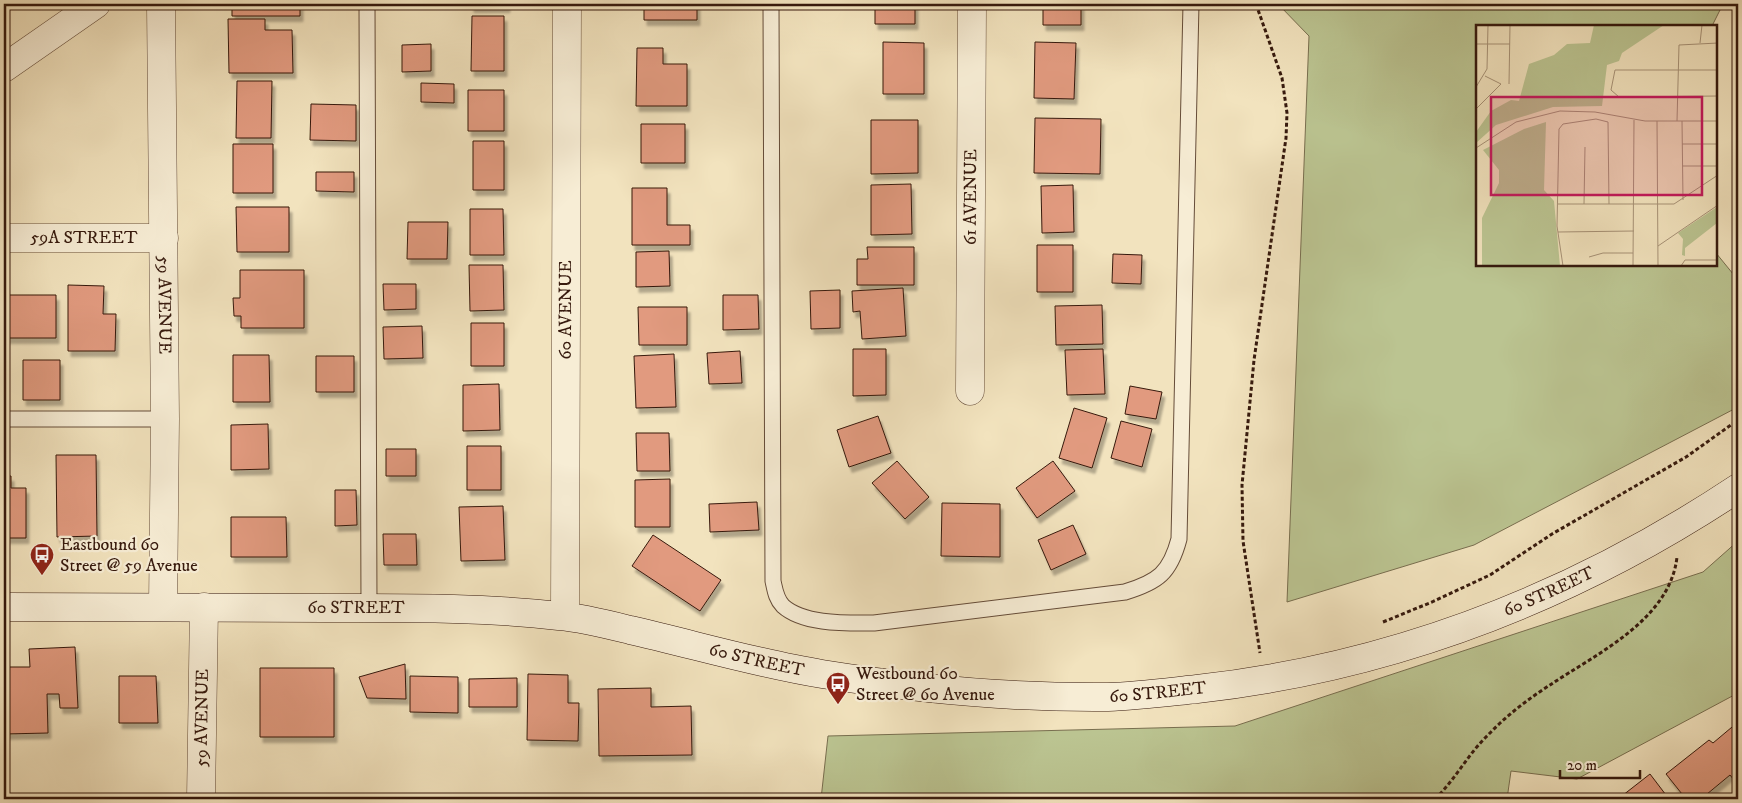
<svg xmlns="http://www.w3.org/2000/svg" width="1742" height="803" viewBox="0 0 1742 803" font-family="'IM FELL DW Pica',serif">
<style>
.green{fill:#bbc491;stroke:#786e4f}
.building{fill:#e19a7f;stroke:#36190d;filter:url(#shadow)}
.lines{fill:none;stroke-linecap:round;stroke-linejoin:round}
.service-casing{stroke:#654c39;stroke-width:17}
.minor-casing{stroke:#654c39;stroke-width:29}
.secondary-casing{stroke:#36190d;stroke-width:29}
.path{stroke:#36190d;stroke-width:3;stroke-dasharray:4 2.5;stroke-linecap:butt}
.service{stroke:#f7edd5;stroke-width:15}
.minor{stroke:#f7edd5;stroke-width:28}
.secondary{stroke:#f7edd5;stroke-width:28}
.labels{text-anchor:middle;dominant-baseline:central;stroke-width:4.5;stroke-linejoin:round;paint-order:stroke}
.street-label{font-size:18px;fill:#36190d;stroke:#f7edd5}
.poi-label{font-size:18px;fill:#36190d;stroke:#f7edd5;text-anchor:start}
.inset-road{fill:none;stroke:#a79277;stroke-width:1}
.view{fill:#c2185b;fill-opacity:0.15;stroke:#c2185b;stroke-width:2.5}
.inset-edge{fill:none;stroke:#36190d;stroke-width:2.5}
</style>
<defs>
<filter id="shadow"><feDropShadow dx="3" dy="5.5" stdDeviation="1" flood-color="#0004"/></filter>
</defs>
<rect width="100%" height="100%" fill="#f2e3be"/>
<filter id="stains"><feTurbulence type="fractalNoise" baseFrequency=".004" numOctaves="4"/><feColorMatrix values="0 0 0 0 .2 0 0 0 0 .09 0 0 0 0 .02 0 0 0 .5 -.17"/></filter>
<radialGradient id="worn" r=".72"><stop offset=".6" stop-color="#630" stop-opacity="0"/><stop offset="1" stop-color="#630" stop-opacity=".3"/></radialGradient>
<path class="green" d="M1278 4H1723L1712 26H1477V265H1716V253L1738 280V407L1474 545 1287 602 1309 36Z
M1738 541V693L1577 779 1511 771 1507 799H821L828 736 1235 726 1703 572Z"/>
<path class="building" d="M232 4H300V16H232Z
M471 4H507V7H471Z
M644 4H697V20H644Z
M875 4H915V24H875Z
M1043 4H1081V25H1043Z
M472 16H504V71H471Z
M228 19H265V30H292L293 73H229Z
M883 42 924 43V94H883Z
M1035 42 1076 43 1074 99 1034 98Z
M431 44V71L402 72V45Z
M637 48H663V64H687V106H636Z
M237 81H272L271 138H236Z
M421 83 454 84V103L421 102Z
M468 90H504V131H468Z
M311 104 356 105V141L310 140Z
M1035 118 1101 119 1100 174 1034 173Z
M871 120H918V173L871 174Z
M641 124H685V163H641Z
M473 141H504V190H473Z
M233 144H273V193H233Z
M316 172H354V192L316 191Z
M911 184 912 234 871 235V185Z
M1073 185 1074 232 1042 233 1041 186Z
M632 188H667V225H690V245H632Z
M236 207H289V252H237Z
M470 209H503L504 255H470Z
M408 222H448L447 259H407Z
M1037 245H1073V292H1037Z
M867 247H914V285H857V259H868Z
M669 251 670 286 636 287V252Z
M1113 254 1142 255 1141 284 1112 283Z
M469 265H503L504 310 470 311Z
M240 270H304V328H241V316H234L233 298H240Z
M383 284H416V309L384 310Z
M68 285 104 286 103 314H116L115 351H68Z
M903 288 906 336 862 339 860 311 853 312 852 291Z
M840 290V328L811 329 810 291Z
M5 295H56V338H5Z
M723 295H758L759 329 723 330Z
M1102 305 1103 344 1056 345 1055 306Z
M638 307H687V345H639Z
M471 323H504V366H471Z
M422 326 423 358 384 359 383 327Z
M853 349H886V395L853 396Z
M1103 349 1105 394 1067 395 1065 350Z
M740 351 742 383 709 384 707 353Z
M674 354 676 407 636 408 634 356Z
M233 355H269L270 402H233Z
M316 356H354V392H316Z
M23 360H60V400H23Z
M499 384 500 430 463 431V385Z
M1130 386 1162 392 1156 419 1125 414Z
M1074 408 1107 418 1092 468 1059 458Z
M878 416 891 453 849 467 837 430Z
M1121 421 1152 429 1142 467 1111 458Z
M268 424 269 469 231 470V425Z
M636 433H669L670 471H637Z
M467 446H501V490H467Z
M386 449H416V476H386Z
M56 455H96L97 536 57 537Z
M897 461 929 497 905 519 872 483Z
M1053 461 1075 491 1037 518 1016 488Z
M4 472H6V476H11V488H26V538H4Z
M670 479V527H635V480Z
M335 490H356L357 525 335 526Z
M757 502 759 530 710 532 709 504Z
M942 503 1000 504V557L941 556Z
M503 506 505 560 461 561 459 507Z
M231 517H286L287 557H231Z
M1073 525 1086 554 1051 570 1038 540Z
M383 534H416L417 565H384Z
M653 535 721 580 700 611 632 566Z
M75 647 78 708H60L59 694H47L48 733 4 734V667H30L29 649Z
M405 664 406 699 367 698 359 677Z
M260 668H334V737H260Z
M528 674 568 675V703H579L578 741 527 740Z
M119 676H156L158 723H119Z
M410 676 458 677V713L410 712Z
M517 678V707H469V679Z
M651 688V707L691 706 692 755 599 756 598 689Z
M1738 722V776L1734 780 1730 775 1701 799H1686L1666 774 1709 740 1713 743Z
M1650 774 1669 799H1618Z"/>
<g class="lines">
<defs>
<path id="service" d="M367 4 369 608
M771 4 773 581C775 590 776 599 783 606 804 625 848 623 874 623L1125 592C1158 582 1170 573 1179 539L1191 4
M4 419H165"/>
<g id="minor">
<path id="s1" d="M161 4 165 419 163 607"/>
<path d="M4 68 96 4"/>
<path id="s2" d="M4 238H164"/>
<path id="s3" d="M970 391 972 4"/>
<path id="s4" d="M565 616 567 4"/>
<path id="s5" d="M201 799 204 607"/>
</g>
<g id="secondary">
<path id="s6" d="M4 607C111 607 219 607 327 608 404 608 482 607 559 616 583 618 606 624 630 630 692 644 759 664 822 674 916 689 1012 698 1108 697 1137 696 1168 692 1197 689 1394 667 1574 597 1738 488"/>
</g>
</defs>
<use href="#service" class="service-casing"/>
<use href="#minor" class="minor-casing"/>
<use href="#secondary" class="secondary-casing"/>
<path class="path" d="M1256 4 1282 78 1287 113 1286 138 1254 360 1242 485 1243 541 1260 653
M1383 622 1432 602 1490 575 1552 534 1686 457 1738 420
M1435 799C1455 780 1468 754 1488 735 1506 716 1528 699 1550 685 1596 654 1670 620 1677 557"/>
<use href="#service" class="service"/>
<use href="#minor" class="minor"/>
<use href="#secondary" class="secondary"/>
</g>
<defs>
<symbol id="bus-pin" viewBox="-11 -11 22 30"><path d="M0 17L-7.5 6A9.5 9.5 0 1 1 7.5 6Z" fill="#8f2418" stroke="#f7edd5"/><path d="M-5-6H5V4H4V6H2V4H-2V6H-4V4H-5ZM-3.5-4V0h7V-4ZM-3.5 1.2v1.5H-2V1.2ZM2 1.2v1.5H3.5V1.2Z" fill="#fff"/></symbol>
</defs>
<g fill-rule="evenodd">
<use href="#bus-pin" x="28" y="541" width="28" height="38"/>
<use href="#bus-pin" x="824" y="670" width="28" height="38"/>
</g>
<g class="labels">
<g class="street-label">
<text stroke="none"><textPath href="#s3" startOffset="194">61 AVENUE</textPath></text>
<text stroke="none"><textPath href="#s2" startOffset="80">59A STREET</textPath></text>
<text stroke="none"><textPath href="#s1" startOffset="301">59 AVENUE</textPath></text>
<text stroke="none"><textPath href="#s4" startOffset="306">60 AVENUE</textPath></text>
<text stroke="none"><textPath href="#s6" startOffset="1568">60 STREET</textPath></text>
<text stroke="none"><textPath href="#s6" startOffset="352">60 STREET</textPath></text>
<text stroke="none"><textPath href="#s6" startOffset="758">60 STREET</textPath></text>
<text stroke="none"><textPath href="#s6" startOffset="1162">60 STREET</textPath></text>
<text stroke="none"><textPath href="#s5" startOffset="81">59 AVENUE</textPath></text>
</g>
<g class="poi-label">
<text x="60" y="545">Eastbound 60<tspan x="60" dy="21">Street @ 59 Avenue</tspan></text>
<text x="856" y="674">Westbound 60<tspan x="856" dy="21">Street @ 60 Avenue</tspan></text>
</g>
</g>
<g transform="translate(1476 25)">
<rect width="241" height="241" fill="#f2e3be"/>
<path d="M118 0H188L146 28 143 36 131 40 126 81 77 82 20 100 0 118V107L15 86 35 75 43 76 53 39 78 30 91 19 114 18ZM70 97 68 165 78 176 84 241H6V193L23 158V145L7 125 48 104ZM241 182V198L209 223V231L206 230 207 214 202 208Z" fill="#bbc491"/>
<path class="inset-road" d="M224 18 226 0M0 19H34M242 45H139L135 65 143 72 242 71M33 59 34 0M0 62 11 44 12 0M0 84 25 59 9 51M181 96 182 241M201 96 203 20 242 18M206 96 207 175M206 119H242M0 123 40 97 84 86 119 87 169 96H242M206 141H242M82 179H198L242 150M108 179 109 122M82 207 158 206M182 221 242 180M113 232 127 228H157M87 241 81 201 83 104 87 99 120 94 132 97 133 179M157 241 158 95M205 241 209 235H242"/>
<path class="view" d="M15 72H226V170H15Z"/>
<rect width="241" height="241" class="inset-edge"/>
</g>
<rect width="1742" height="803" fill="none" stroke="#f2e3be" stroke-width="20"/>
<rect x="5" y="5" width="1732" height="793" fill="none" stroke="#36190d" stroke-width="2.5"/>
<rect x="10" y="10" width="1722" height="783" fill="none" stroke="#36190d"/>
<path d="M1560 770v8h80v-8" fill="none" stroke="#36190d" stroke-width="2.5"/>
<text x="1567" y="770" font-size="15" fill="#36190d" stroke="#f7edd5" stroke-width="4" paint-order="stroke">20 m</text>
<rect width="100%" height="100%" filter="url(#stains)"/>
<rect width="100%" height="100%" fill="url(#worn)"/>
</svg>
